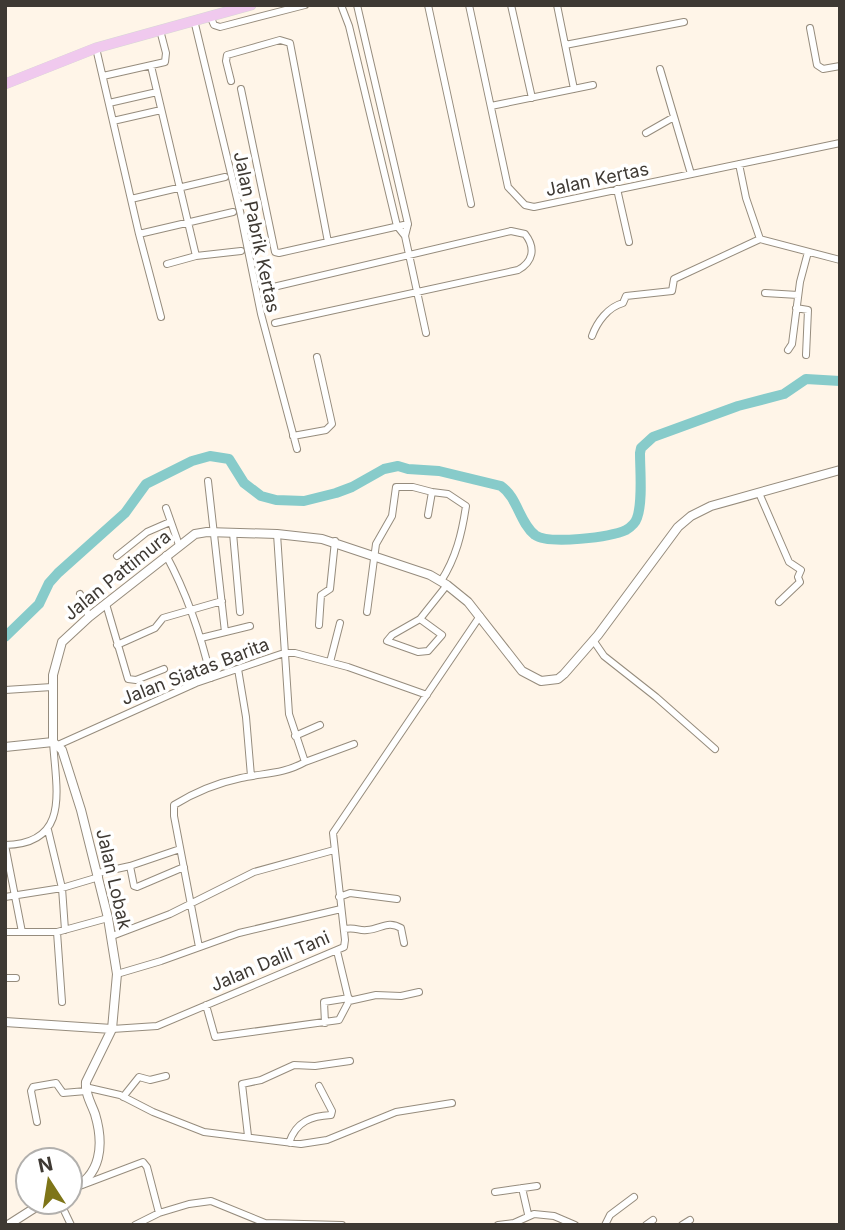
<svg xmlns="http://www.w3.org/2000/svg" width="845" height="1230" viewBox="0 0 845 1230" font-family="Inter,sans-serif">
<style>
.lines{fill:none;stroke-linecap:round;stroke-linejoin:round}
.river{stroke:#87cbca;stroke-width:10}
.minor-casing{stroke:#968c7d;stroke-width:8}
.tertiary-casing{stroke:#968c7d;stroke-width:10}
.primary-casing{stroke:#d8d7d6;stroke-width:11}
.minor{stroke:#fff;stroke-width:6}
.tertiary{stroke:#fff;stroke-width:8}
.primary{stroke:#f0c9ee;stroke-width:10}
.labels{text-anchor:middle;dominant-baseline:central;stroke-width:7;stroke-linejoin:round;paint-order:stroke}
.street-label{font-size:18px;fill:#3e3933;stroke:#fff}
</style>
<rect width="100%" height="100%" fill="#fff5e8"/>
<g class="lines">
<path class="river" d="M5 637 39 604 49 583 58 573 125 513 146 484 192 461 210 456 229 459 244 483 261 496 276 500 304 501 336 493 352 487 384 469 398 466 408 469 439 471 501 486C518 498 519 522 535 535 549 545 611 537 626 530 631 527 635 524 637 518 643 502 640 471 640 453L641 448 653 437 738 406 784 394 806 379 840 381"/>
<defs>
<path id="minor" d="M341 5 349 26 397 226 405 236
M357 5 408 224 405 236 426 333
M428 5 471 204
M469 5 508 187 525 205 534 207 840 143
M511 5 532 98
M557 5 574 89
M210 16 214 25 220 27 305 5
M194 20 240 211 261 314 297 449
M810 28 817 65 823 69 840 66
M565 45 684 22
M96 48 139 234 161 317
M151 66 196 256 241 251
M660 69 691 174
M103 76 165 62 166 53 160 30
M231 81 226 61 227 55 280 40 290 43 328 242
M241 89 275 252 279 253 408 224
M109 103 157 92
M491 106 593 85
M113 121 161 110
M646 133 674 117
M739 164 746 198 760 239 840 260
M617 189 629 242
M131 199 225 177
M139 234 233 212
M167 264 196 256
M269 288 511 231 525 234C536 248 533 262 518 270L275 323
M765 293 798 295
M796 308 808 310 806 355
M592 336C597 322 608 307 623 303L626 296 672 291 674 279 760 239
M788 350 792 344 800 282 808 252
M293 436 326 430 332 424 317 357
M208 481 225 632
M432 492 448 494 466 506C462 533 456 558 441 581
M759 493 789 562 801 570 798 577 800 582 779 602
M166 508 179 545
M233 533 240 612
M166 555C187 594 201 635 211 678
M117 556 147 532 170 522
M80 594 89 617
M106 604 128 679 136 680 164 669
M367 612 376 544 392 516 396 487H413L432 492 428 515
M420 619 442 635 428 651 418 652 387 641 392 635 420 619 447 585
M319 625 321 595 330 589 335 541
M201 638 250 626
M593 640 604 656 656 697 715 749
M117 645 155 628 163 618 222 601
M330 662 340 623
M238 669 246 717 251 776
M5 690 52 687
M295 736 320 725
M58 745 196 683 284 653H295L348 667 427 695
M305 762 354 744
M48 830 62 888 65 930
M5 845C71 844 56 789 53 742
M5 845 22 932
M130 866 134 886 137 887 184 867
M98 873 130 866 180 849
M5 897 62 888 99 877
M339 897 350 893 397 899
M344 929C357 927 358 931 367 930 381 929 388 920 401 928L404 943
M5 932H57L108 918
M57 932 62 1002
M112 936 170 914 254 872 334 850
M199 947 174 816V805C195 792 217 783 241 778 264 773 284 774 305 762L289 714 277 534
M117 974 161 961 239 933 341 909
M5 978H16
M349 1001 376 995 401 996 419 992
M206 1005 215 1037 339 1020 349 1001 337 951
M325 1023 324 1002 349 998
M112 1029 157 1026 344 947 345 940 333 833 480 616
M85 1087 120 1095 153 1112 204 1132 301 1144 327 1140 396 1112 452 1103
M123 1097 139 1077 150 1080 166 1076
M37 1122 31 1091 33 1087 56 1083 63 1093 86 1091
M248 1136 242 1084 261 1080 294 1065 315 1066 350 1061
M289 1143C296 1121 312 1116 331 1115L332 1111 319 1086
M77 1187 143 1162 147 1167 159 1213
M522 1188 528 1214
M495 1192 537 1186
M60 1202 71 1225
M135 1225 159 1213 189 1204 211 1201 265 1223 342 1225
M498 1225 514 1223 534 1214 554 1216 575 1225
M605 1225 610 1215 634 1197
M646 1225 653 1220
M682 1225 690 1220"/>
<path id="tertiary" d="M53 742V675L62 642 89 617 195 534 207 532 277 534 322 539 430 575 447 585 468 602 522 671 541 681 558 679 564 674 598 635 678 527 691 516 711 506 840 470
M53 742 62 750 81 810 108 918 117 974 112 1029 86 1082C85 1094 91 1103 95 1114 104 1144 102 1176 70 1190
M5 747 53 742
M5 1022 112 1029
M8 1225 44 1202"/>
<path id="primary" d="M5 84 96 48 251 5"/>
</defs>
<use href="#minor" class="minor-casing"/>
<use href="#tertiary" class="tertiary-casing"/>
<use href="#primary" class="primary-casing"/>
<use href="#minor" class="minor"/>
<use href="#tertiary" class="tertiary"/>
<use href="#primary" class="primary"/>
</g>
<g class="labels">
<g class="street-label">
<text transform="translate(597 179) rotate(-12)">Jalan Kertas</text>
<text transform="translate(257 232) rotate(78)">Jalan Pabrik Kertas</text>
<text transform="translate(117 575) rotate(-39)">Jalan Pattimura</text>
<text transform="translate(195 671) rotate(-21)">Jalan Siatas Barita</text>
<text transform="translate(114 879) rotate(77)">Jalan Lobak</text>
<text transform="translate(270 961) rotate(-23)">Jalan Dalil Tani</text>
</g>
</g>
<rect width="845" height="1230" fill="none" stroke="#3e3933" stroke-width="14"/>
<g transform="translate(49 1181) rotate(348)"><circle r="33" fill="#ffffff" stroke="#b2b0ad" stroke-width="2"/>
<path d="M0-5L12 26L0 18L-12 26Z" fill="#7e7518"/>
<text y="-10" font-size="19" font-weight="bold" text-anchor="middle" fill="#3e3933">N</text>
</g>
</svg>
